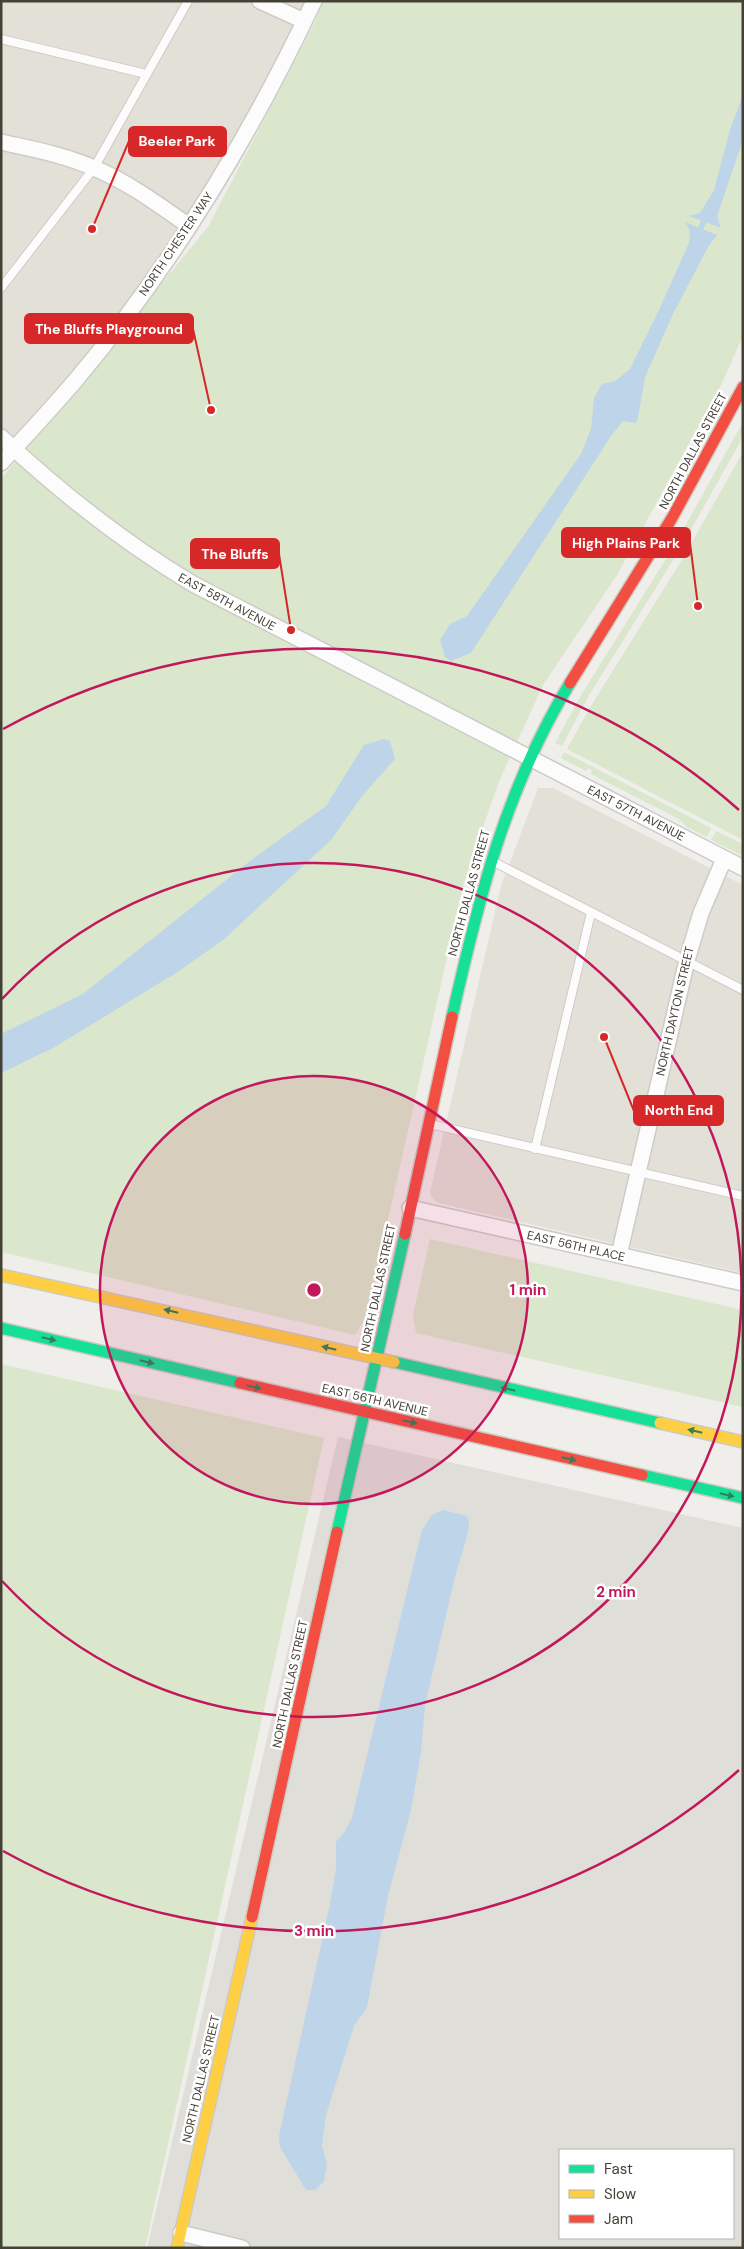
<svg xmlns="http://www.w3.org/2000/svg" width="744" height="2249" viewBox="0 0 744 2249" font-family="'DM Sans',sans-serif">
<style>
.residential{fill:#e3e0d7}
.industrial{fill:#e0ded9;fill-rule:evenodd}
.green{fill:#dae7cc}
.water{fill:#bdd4e9}
.lines{fill:none;stroke-linecap:round;stroke-linejoin:round}
.stream{stroke:#bdd4e9;stroke-width:5.5}
.lane-casing{stroke:#cdcbc7;stroke-width:10}
.street-casing{stroke:#cdcbc7;stroke-width:18}
.fast-casing{stroke:#cdcbc1;stroke-width:14}
.slow-casing{stroke:#cdcbc1;stroke-width:14}
.jam-casing{stroke:#cdcbc1;stroke-width:14}
.lane{stroke:#fdfcfc;stroke-width:8}
.street{stroke:#fdfcfc;stroke-width:15}
.fast{stroke:#16e098;stroke-width:11}
.slow{stroke:#ffcf43;stroke-width:11}
.jam{stroke:#f24e42;stroke-width:11}
.oneway{fill:#32805d}
.ring{fill:none;stroke:#c2185b;stroke-width:2.5}
.labels{text-anchor:middle;dominant-baseline:central;stroke-width:5;stroke-linejoin:round;paint-order:stroke}
.street-label{font-size:12px;fill:#444036;stroke:#fff}
.centre{fill:#c2185b;stroke:#fff;stroke-width:2.5}
.ring-label{font-size:15px;text-anchor:middle;font-weight:bold;fill:#c2185b;stroke:#fff;stroke-width:5;stroke-linejoin:round;paint-order:stroke}
.leader{fill:none;stroke:#d62828;stroke-width:2}
.callout-dot{fill:#d62828;stroke:#fff;stroke-width:2}
.callout{fill:#d62828;stroke:#d62828;stroke-width:2}
.callout-label{font-size:14px;text-anchor:middle;font-weight:bold;fill:#fff}
</style>
<rect width="100%" height="100%" fill="#efeeea"/>
<path class="residential" d="M1 1H310L229 155 120 317 1 456Z
M538 788H553L743 885V1273L438 1203 431 1197 430 1192 501 886Z"/>
<path class="industrial" d="M338 1437 743 1528V2248H147ZM560 2150H733V2238H560Z"/>
<path class="green" d="M323 1H743V336L721 385 617 575 543 685 498 784 464 882 366 1317 355 1335 1 1252V479L208 227 314 24Z
M743 422V437L680 549 588 697 562 746 555 743 583 692 674 546Z
M743 452V840L567 749 589 709 680 563Z
M564 752 711 828 707 837 687 827 679 819 591 774 592 770 588 768 586 771 561 758Z
M716 831 743 844V856L711 840Z
M430 1239 743 1310V1407L416 1333 413 1315Z
M1 1364 324 1438 145 2248H1Z"/>
<path class="water" d="M743 94V140L717 216 721 228 689 216 700 213 714 190 730 130Z
M685 222 717 235 708 247 673 314 645 377 637 423 623 421 611 436 471 653 451 661 445 657 440 640 450 624 467 616 581 454 591 429 594 398 602 384 615 381 630 369 659 310 689 243 690 231Z
M384 739 390 741 395 759 362 796 331 840 223 940 176 973 53 1048 1 1073V1034L83 994 250 861 326 806 364 745Z
M443 1510 467 1516 469 1523 467 1536 455 1577 425 1705 421 1752 411 1810 388 1896 367 2007 354 2026 326 2115 322 2145 327 2165 324 2181 315 2190H306L280 2147 279 2136 330 1904 336 1868V1842L345 1831 352 1817 422 1530 432 1515Z"/>
<g class="lines">
<path class="stream" d="M698 235 706 216"/>
<defs>
<path id="lane" d="M1 39 146 74
M1 288 94 168 188 1
M492 861 743 990
M430 1124 743 1196
M535 1149 591 913"/>
<path id="street" d="M260 1 304 21
M1 142C32 149 65 155 94 168 128 182 159 205 189 226
M1 437C61 493 123 542 193 584L743 868
M1 463C26 436 51 409 75 381 172 266 250 137 314 1
M410 1208 743 1283
M619 1255 687 960 701 913 724 859
M181 2233 242 2248"/>
<path id="fast" d="M452 1017C479 897 505 790 570 683
M1 1328 240 1383
M394 1362 660 1423
M642 1475 743 1498
M337 1532 405 1234"/>
<path id="slow" d="M1 1275 394 1362
M660 1423 743 1442
M177 2248 252 1917"/>
<path id="jam" d="M570 683 672 518 743 387
M405 1234 452 1017
M240 1383 642 1475
M252 1917 337 1532"/>
</defs>
<use href="#lane" class="lane-casing"/>
<use href="#street" class="street-casing"/>
<use href="#fast" class="fast-casing"/>
<use href="#slow" class="slow-casing"/>
<use href="#jam" class="jam-casing"/>
<use href="#lane" class="lane"/>
<use href="#street" class="street"/>
<use href="#fast" class="fast"/>
<use href="#slow" class="slow"/>
<use href="#jam" class="jam"/>
</g>
<defs><path id="oneway-solid" d="M-6-.8H1V-3.2L6.5 0L1 3.2V.8H-6Z" transform="scale(1.25)"/></defs>
<g class="oneway">
<use href="#oneway-solid" transform="translate(171 1311) rotate(-167)"/>
<use href="#oneway-solid" transform="translate(49 1339) rotate(13)"/>
<use href="#oneway-solid" transform="translate(329 1348) rotate(-167)"/>
<use href="#oneway-solid" transform="translate(147 1362) rotate(13)"/>
<use href="#oneway-solid" transform="translate(254 1387) rotate(13)"/>
<use href="#oneway-solid" transform="translate(508 1389) rotate(-167)"/>
<use href="#oneway-solid" transform="translate(410 1422) rotate(13)"/>
<use href="#oneway-solid" transform="translate(695 1431) rotate(-167)"/>
<use href="#oneway-solid" transform="translate(569 1459) rotate(13)"/>
<use href="#oneway-solid" transform="translate(727 1495) rotate(13)"/>
</g>
<circle cx="314" cy="1290" r="214" fill="#c2185b" fill-opacity=".12"/>
<g class="ring">
<circle cx="314" cy="1290" r="214"/>
<path d="M2 999A427 427 0 1 1 2 1581"/>
<path d="M739 1770A641 641 0 0 1 3 1851M3 729A641 641 0 0 1 739 810"/>
</g>
<g class="labels">
<g class="street-label">
<text transform="translate(176 244) rotate(-56)">NORTH CHESTER WAY</text>
<text transform="translate(693 451) rotate(-62)">NORTH DALLAS STREET</text>
<text transform="translate(227 602) rotate(28)">EAST 58TH AVENUE</text>
<text transform="translate(636 813) rotate(27)">EAST 57TH AVENUE</text>
<text transform="translate(469 893) rotate(-75)">NORTH DALLAS STREET</text>
<text transform="translate(675 1011) rotate(-77)">NORTH DAYTON STREET</text>
<text transform="translate(576 1246) rotate(13)">EAST 56TH PLACE</text>
<text transform="translate(378 1288) rotate(-78)">NORTH DALLAS STREET</text>
<text transform="translate(375 1400) rotate(13)">EAST 56TH AVENUE</text>
<text transform="translate(290 1684) rotate(-78)">NORTH DALLAS STREET</text>
<text transform="translate(201 2079) rotate(-77)">NORTH DALLAS STREET</text>
</g>
</g>
<circle cx="314" cy="1290" r="8" class="centre"/>
<g class="ring-label">
<text x="528" y="1295">1 min</text>
<text x="616" y="1597">2 min</text>
<text x="314" y="1936">3 min</text>
</g>
<path class="leader" d="M92 229L129 141M211 410L193 329M698 606L690 543M291 630L279 554M604 1037L634 1111"/>
<g class="callout-dot">
<circle cx="92" cy="229" r="5"/>
<circle cx="211" cy="410" r="5"/>
<circle cx="698" cy="606" r="5"/>
<circle cx="291" cy="630" r="5"/>
<circle cx="604" cy="1037" r="5"/>
</g>
<g class="callout">
<rect x="129" y="127" width="97" height="29" rx="5"/>
<rect x="25" y="314" width="168" height="29" rx="5"/>
<rect x="562" y="528" width="128" height="29" rx="5"/>
<rect x="191" y="539" width="88" height="29" rx="5"/>
<rect x="634" y="1096" width="89" height="29" rx="5"/>
</g>
<g class="callout-label">
<text x="177" y="146">Beeler Park</text>
<text x="109" y="334">The Bluffs Playground</text>
<text x="626" y="548">High Plains Park</text>
<text x="235" y="559">The Bluffs</text>
<text x="679" y="1115">North End</text>
</g>
<rect width="744" height="2249" fill="none" stroke="#444036" stroke-width="5"/>
<rect x="559" y="2149" width="175" height="90" fill="#ffffff" stroke="#b4b3af"/>
<rect x="569" y="2165" width="25" height="8" fill="#16e098" stroke="#b4b3af"/>
<text x="604" y="2174" font-size="15" fill="#444036">Fast</text>
<rect x="569" y="2190" width="25" height="8" fill="#ffcf43" stroke="#b4b3af"/>
<text x="604" y="2199" font-size="15" fill="#444036">Slow</text>
<rect x="569" y="2215" width="25" height="8" fill="#f24e42" stroke="#b4b3af"/>
<text x="604" y="2224" font-size="15" fill="#444036">Jam</text>
</svg>
